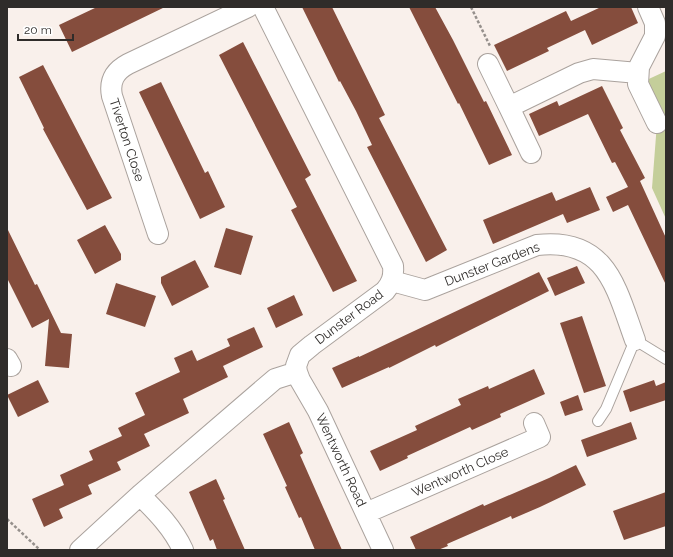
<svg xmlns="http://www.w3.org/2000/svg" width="673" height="557" viewBox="0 0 673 557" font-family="Raleway,sans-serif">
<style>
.green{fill:#c4ce9a}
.building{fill:#854d3d}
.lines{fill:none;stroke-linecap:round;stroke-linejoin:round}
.lane-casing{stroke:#aaa29d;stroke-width:12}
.street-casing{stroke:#aaa29d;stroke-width:22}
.path{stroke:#96908c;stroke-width:2.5;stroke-dasharray:3 2;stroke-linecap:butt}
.lane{stroke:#fff;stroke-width:10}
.street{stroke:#fff;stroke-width:20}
.labels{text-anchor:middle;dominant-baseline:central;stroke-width:4;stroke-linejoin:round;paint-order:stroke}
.street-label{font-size:13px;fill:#2f2c2a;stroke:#fff}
</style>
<rect width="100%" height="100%" fill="#f9f0eb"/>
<path class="green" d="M666 71V219L652 188 657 123 638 84Z"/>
<path class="building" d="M97 7H165L72 52 59 25Z
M302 7H332L385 115 379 118 447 250 426 262 367 147 372 145 356 111 340 81 339 82Z
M409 7H435L453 40 484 102 486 101 512 155 489 165 459 103 458 104Z
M601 7H631L638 23 592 45 585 30 547 48 549 51 507 71 494 45 566 11 571 21Z
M243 42 311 175 305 179 357 281 333 292 291 210 297 207 219 55Z
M43 65 112 198 87 210 43 129 44 128 19 77Z
M161 82 205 173 208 171 225 207 200 219 139 92Z
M602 86 623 128 620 130 645 178 640 181 666 238V285L628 205 613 212 606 197 628 187 615 162 612 163 588 114 539 136 529 114 557 101 559 106Z
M590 187 600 210 567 223 563 214 493 244 483 220 552 192 556 201Z
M105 225 121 254V260L95 274 77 240Z
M7 228 35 285 37 284 61 333 72 334 69 368 45 366 49 319 32 328 7 278Z
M226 228 253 236 241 275 214 267Z
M195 260 209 287 172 306 161 283V277Z
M577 266 585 283 555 296 547 278Z
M539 272 549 291 436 347 435 345 389 368V367L342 388 332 368 359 356V357Z
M116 283 156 296 145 327 106 314Z
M294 295 303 315 276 328 267 308Z
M582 316 606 386 584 393 560 323Z
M254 327 263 347 223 366 228 377 183 399 189 413 144 434 150 446 117 462 121 470 88 485 92 494 59 509 63 518 44 527 32 499 64 485 60 475 93 460 89 451 122 436 118 428 145 415 135 393 180 372 174 358 192 350 197 361 230 346 227 339Z
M534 369 545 394 500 414 501 417 472 430 470 427 407 456 408 458 380 471 370 451 417 430 415 426 461 405 458 399 488 386 489 389Z
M38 380 49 402 18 417 7 395Z
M654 380 656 386 666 382V400L630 412 623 391Z
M578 395 583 410 565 416 560 402Z
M289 422 303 453 300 455 342 550H315L301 517 299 518 285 487 287 486 263 434Z
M631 422 637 439 587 457 581 440Z
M576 465 586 485 540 507 512 519 511 516 447 544 448 546 438 550H416L410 537 483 504 484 506 549 478Z
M216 479 225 499 223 500 245 550H217L213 539 210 541 189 492Z
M666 492V526L624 540 613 511Z"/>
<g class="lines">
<defs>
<path id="lane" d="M598 421 606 409 635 340 666 359"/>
<path id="street" d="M263 7 393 266C394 276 392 283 385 291L312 345 300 355 296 366 297 372 300 380 318 411 383 550
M648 7 655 23V36L639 67 638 84 657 123
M488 64 509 107
M531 153 509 107 579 73 593 69 638 73
M158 234 112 96C109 81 115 71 128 64L248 7
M392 281 425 290 537 245C607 237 616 288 635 340
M7 359 11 366
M140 495C157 512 173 528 183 550
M366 513 540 437 534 423
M80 550 140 495 275 379 297 372"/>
</defs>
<use href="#lane" class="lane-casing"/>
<use href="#street" class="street-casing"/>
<path class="path" d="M471 7 490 46
M7 519 40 550"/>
<use href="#lane" class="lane"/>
<use href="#street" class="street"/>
</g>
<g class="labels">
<g class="street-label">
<text transform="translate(127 140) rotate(72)">Tiverton Close</text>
<text transform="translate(492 264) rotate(-21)">Dunster Gardens</text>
<text transform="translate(349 317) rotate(-37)">Dunster Road</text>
<text transform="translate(341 460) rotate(65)">Wentworth Road</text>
<text transform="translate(460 472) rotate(-24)">Wentworth Close</text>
</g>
</g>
<rect width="673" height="557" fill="none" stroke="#2f2c2a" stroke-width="16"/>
<path d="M18 34v6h55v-6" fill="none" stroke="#2f2c2a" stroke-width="2"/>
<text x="24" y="34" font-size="12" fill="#2f2c2a" stroke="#ffffff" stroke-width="3" paint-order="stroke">20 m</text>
</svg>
